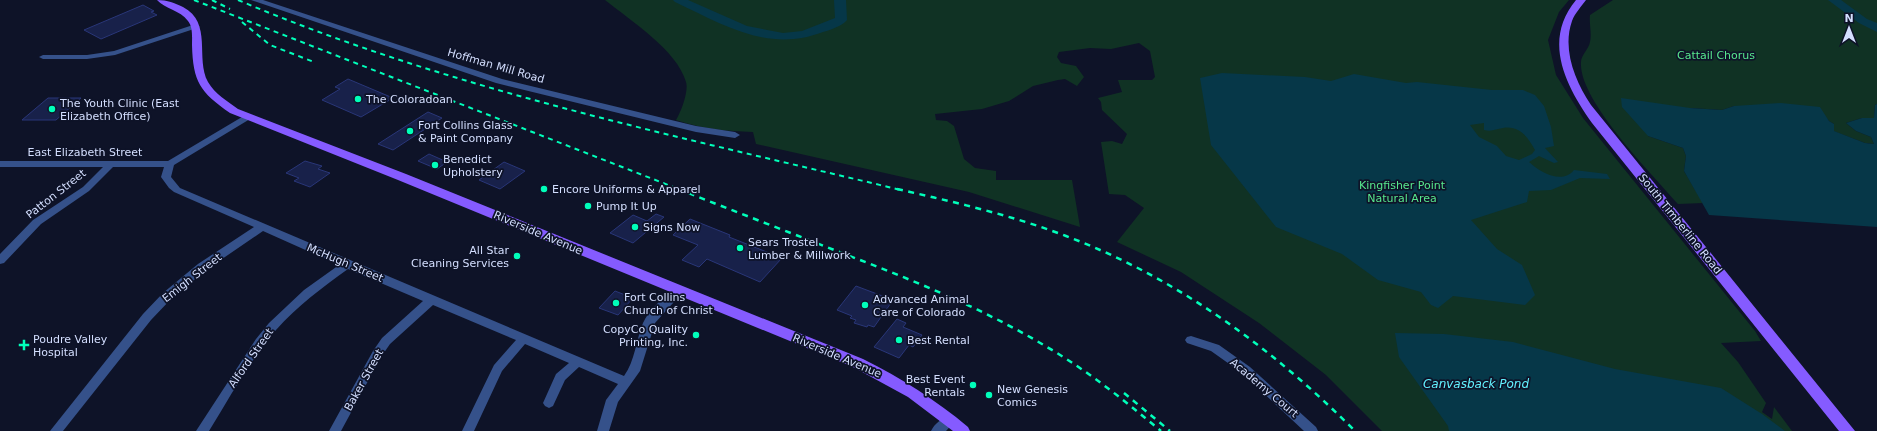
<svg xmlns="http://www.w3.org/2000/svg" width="1877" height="431" viewBox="0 0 1877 431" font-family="'DejaVu Sans',sans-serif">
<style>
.green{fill:#103224}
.water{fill:#063748;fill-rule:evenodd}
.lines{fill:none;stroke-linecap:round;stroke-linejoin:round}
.river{fill:#063748;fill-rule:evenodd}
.building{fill:#18214a;stroke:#293678}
.minor{fill:#35518a;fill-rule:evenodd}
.major{fill:#855bff;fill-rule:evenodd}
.rail-far1{stroke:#00ffba;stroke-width:2;stroke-dasharray:5 4.5;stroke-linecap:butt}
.rail{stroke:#00ffba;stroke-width:2.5;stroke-dasharray:6 5.5;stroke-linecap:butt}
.poi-dot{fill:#00ffba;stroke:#0e1328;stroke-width:1.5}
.labels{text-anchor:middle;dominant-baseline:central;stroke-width:3.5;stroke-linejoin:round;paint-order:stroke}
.park-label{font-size:11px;fill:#57e88e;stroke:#0e1328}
.street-label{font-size:11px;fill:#d4dfff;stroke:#0e1328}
.poi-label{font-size:11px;fill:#d4dfff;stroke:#0e1328;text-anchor:start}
.water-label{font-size:12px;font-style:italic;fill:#62f1ff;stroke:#0e1328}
</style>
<rect width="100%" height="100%" fill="#0e1328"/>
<path class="green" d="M605 0H1569L1559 12 1548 40 1556 75 1583 118 1755 331 1761 341 1721 343 1738 362 1766 403 1762 412 1772 419 1774 407 1792 431H1382L1326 375 1259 323 1181 272 1117 242 1144 208 1125 195 1109 194 1101 142 1112 141 1122 144 1127 134 1102 110 1101 102 1098 98 1122 92 1118 80H1152L1155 77 1150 51 1139 43 1111 49 1090 48 1059 52 1057 57 1061 63 1076 66 1084 77 1077 86 1065 79 1058 80 1033 86 1009 101 982 109 935 114 936 120 947 121 954 126 964 159 975 168 996 171V180H1072L1080 227 969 192 756 144 753 132C726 131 702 129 676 120 681 112 689 91 686 82 677 50 631 21 605 0Z
M1613 0H1877V104L1875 105 1874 118H1862L1846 123 1856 131 1871 137 1874 144 1865 143 1833 131 1834 124 1829 121 1823 114 1734 106 1722 110 1690 108 1648 136 1683 148 1686 156 1684 171 1703 203 1678 204C1653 175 1578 100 1581 62 1581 55 1589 49 1590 42 1592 34 1589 24 1590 15Z"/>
<path class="water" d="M1222 73 1305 77 1331 81 1354 74 1406 83 1417 82 1492 90H1523L1535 95 1544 106 1551 127 1554 146 1545 148 1558 162 1554 163 1539 156 1529 162C1540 172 1562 185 1574 170L1607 174 1610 179 1580 178 1551 190 1529 191 1527 202 1471 220 1497 249 1522 265 1535 295 1525 305 1453 296 1438 308 1431 305 1421 292 1378 280 1342 254 1276 227 1211 145 1200 78ZM1484 123V130C1492 132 1496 129 1503 128 1519 125 1528 137 1535 150L1532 154 1519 160 1506 156 1497 146 1479 137 1470 125Z
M1621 98 1690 108 1722 110 1734 106 1781 103 1820 107 1829 121 1834 124V131L1865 143 1874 144 1871 137 1856 131 1846 123 1862 118H1874L1875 105 1877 104V227L1709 215 1684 171 1686 156 1683 148 1648 136 1622 107Z
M1395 333 1444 334 1513 342 1615 369 1721 388 1762 414 1785 431H1449L1448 426 1399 357Z"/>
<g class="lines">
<path class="river" d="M673 0H688L747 26 783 33 802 31 835 18 834 0H846L847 20C842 26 830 30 823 32 768 53 724 25 675 2Z
M1828 0H1841L1867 19 1877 23V32L1859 23Z"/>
</g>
<path class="building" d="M143 5 154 11 151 12 157 15 101 39 84 30Z
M348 79 393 98 361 117 322 100 340 89 335 87Z
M48 98H81L56 120H22Z
M428 112 442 118 393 150 378 144Z
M429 154 447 162 437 169 418 161Z
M305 161 322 166 318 169 330 173 310 187 294 181 299 178 286 173Z
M504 162 525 171 500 189 479 180Z
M656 214 664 217 633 243 610 233 633 215 647 221Z
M690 219 730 235 729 237 782 258 760 282 707 259 699 267 682 260 698 245 673 235Z
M856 286 893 300 874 327 868 325 867 327 854 323 856 320 850 318 852 316 837 310Z
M615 291 633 298 618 315 599 308Z
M897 319 906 323 903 327 922 335 913 347 909 345 899 358 874 347Z"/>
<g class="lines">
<path class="minor" d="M251 0H263L502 79 696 126 735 132 740 135 735 138 696 132 496 83Z
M193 25H196L200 27 115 55 87 59H43L39 57 43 55H87L114 51Z
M247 114 251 117 250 119 174 165 171 177 180 188 624 376C635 361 636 340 643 323 649 309 664 298 674 287H682L683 290 682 293 655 323 640 371 618 402 609 431H597L606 400 618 384 579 367 565 380 553 406 549 408 545 406 543 403 556 374 569 363 525 344 502 371 474 431H462L494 365 516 340 433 305 390 344 381 357 341 431H329L373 351 382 338 423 301 348 269C323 287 297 306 276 330 250 360 230 397 209 431H196L256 339 269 323 304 290 339 265 263 231 206 270 171 299 151 320 63 431H50L143 314 163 293 198 264 254 227 174 192 169 188 161 177 164 167H113L89 191 41 224 4 263 0 264V254L33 220 83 187 103 167H0V161H168Z
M1191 336 1219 345 1250 367 1316 427 1318 431H1304L1242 373 1211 351 1187 343 1185 340 1187 337Z
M950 415 954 417 956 420 946 431H931C934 424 943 417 950 415Z"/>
<path class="major" d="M157 0C168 0 174 3 183 7 213 23 195 58 208 82 215 94 227 101 238 109L406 174 863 359C901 378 936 400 968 427L970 431H953L908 397 853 367 398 180 230 113C200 92 193 82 192 45 192 37 193 27 188 21 180 10 165 9 157 0Z
M1576 0H1586C1581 7 1575 13 1572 21 1562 49 1575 81 1591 105L1855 431H1839L1592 123C1566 86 1542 41 1576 0Z"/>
<path class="rail-far1" d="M194 0 681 190
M212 0 230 9
M238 0C451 90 677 136 901 190
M242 22 270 45 314 62"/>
<path class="rail" d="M678 189C734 211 791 233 847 255 915 281 984 309 1047 347 1088 371 1125 401 1161 431
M897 189C954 202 1011 215 1066 236 1177 278 1272 348 1355 431
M1124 393 1170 431"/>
</g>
<g class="poi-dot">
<circle cx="358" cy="99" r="4"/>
<circle cx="52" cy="109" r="4"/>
<circle cx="410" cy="131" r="4"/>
<circle cx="435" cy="165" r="4"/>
<circle cx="544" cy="189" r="4"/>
<circle cx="588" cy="206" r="4"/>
<circle cx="635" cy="227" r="4"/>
<circle cx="740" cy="248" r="4"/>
<circle cx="517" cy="256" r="4"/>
<circle cx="616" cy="303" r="4"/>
<circle cx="865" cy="305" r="4"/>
<circle cx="696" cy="335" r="4"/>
<circle cx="899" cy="340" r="4"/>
<path d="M22 339h4v4h4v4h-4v4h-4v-4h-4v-4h4z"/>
<circle cx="973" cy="385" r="4"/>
<circle cx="989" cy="395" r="4"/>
</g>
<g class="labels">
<g class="park-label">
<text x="1716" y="55">Cattail Chorus</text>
<text x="1402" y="185">Kingfisher Point<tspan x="1402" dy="13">Natural Area</tspan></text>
</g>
<g class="street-label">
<text transform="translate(496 66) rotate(16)">Hoffman Mill Road</text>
<text x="85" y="152">East Elizabeth Street</text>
<text transform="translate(56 194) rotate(-38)">Patton Street</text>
<text transform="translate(1680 224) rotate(51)">South Timberline Road</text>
<text transform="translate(538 233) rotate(23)">Riverside Avenue</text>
<text transform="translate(345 263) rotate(23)">McHugh Street</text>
<text transform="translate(192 278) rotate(-38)">Emigh Street</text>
<text transform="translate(837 356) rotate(23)">Riverside Avenue</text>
<text transform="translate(251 358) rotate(-55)">Alford Street</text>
<text transform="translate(364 380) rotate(-61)">Baker Street</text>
<text transform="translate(1264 388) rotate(40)">Academy Court</text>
</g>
<g class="poi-label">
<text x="366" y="99">The Coloradoan</text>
<text x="60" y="103">The Youth Clinic (East<tspan x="60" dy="13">Elizabeth Office)</tspan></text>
<text x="418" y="125">Fort Collins Glass<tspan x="418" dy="13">&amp; Paint Company</tspan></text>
<text x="443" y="159">Benedict<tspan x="443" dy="13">Upholstery</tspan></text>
<text x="552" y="189">Encore Uniforms &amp; Apparel</text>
<text x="596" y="206">Pump It Up</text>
<text x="643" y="227">Signs Now</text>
<text x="748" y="242">Sears Trostel<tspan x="748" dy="13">Lumber &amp; Millwork</tspan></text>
<text x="509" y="250" text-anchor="end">All Star<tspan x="509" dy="13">Cleaning Services</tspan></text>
<text x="624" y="297">Fort Collins<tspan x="624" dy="13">Church of Christ</tspan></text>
<text x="873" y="299">Advanced Animal<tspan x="873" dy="13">Care of Colorado</tspan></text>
<text x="688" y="329" text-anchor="end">CopyCo Quality<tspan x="688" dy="13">Printing, Inc.</tspan></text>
<text x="33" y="339">Poudre Valley<tspan x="33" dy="13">Hospital</tspan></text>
<text x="907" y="340">Best Rental</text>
<text x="965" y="379" text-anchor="end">Best Event<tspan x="965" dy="13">Rentals</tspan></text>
<text x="997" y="389">New Genesis<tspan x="997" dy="13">Comics</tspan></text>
</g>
<g class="water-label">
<text x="1476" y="384">Canvasback Pond</text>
</g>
</g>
<g transform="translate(1849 28)" stroke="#0e1328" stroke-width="3" paint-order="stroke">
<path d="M0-3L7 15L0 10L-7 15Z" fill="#d4dfff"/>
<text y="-6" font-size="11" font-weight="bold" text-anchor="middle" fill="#d4dfff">N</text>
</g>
</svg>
